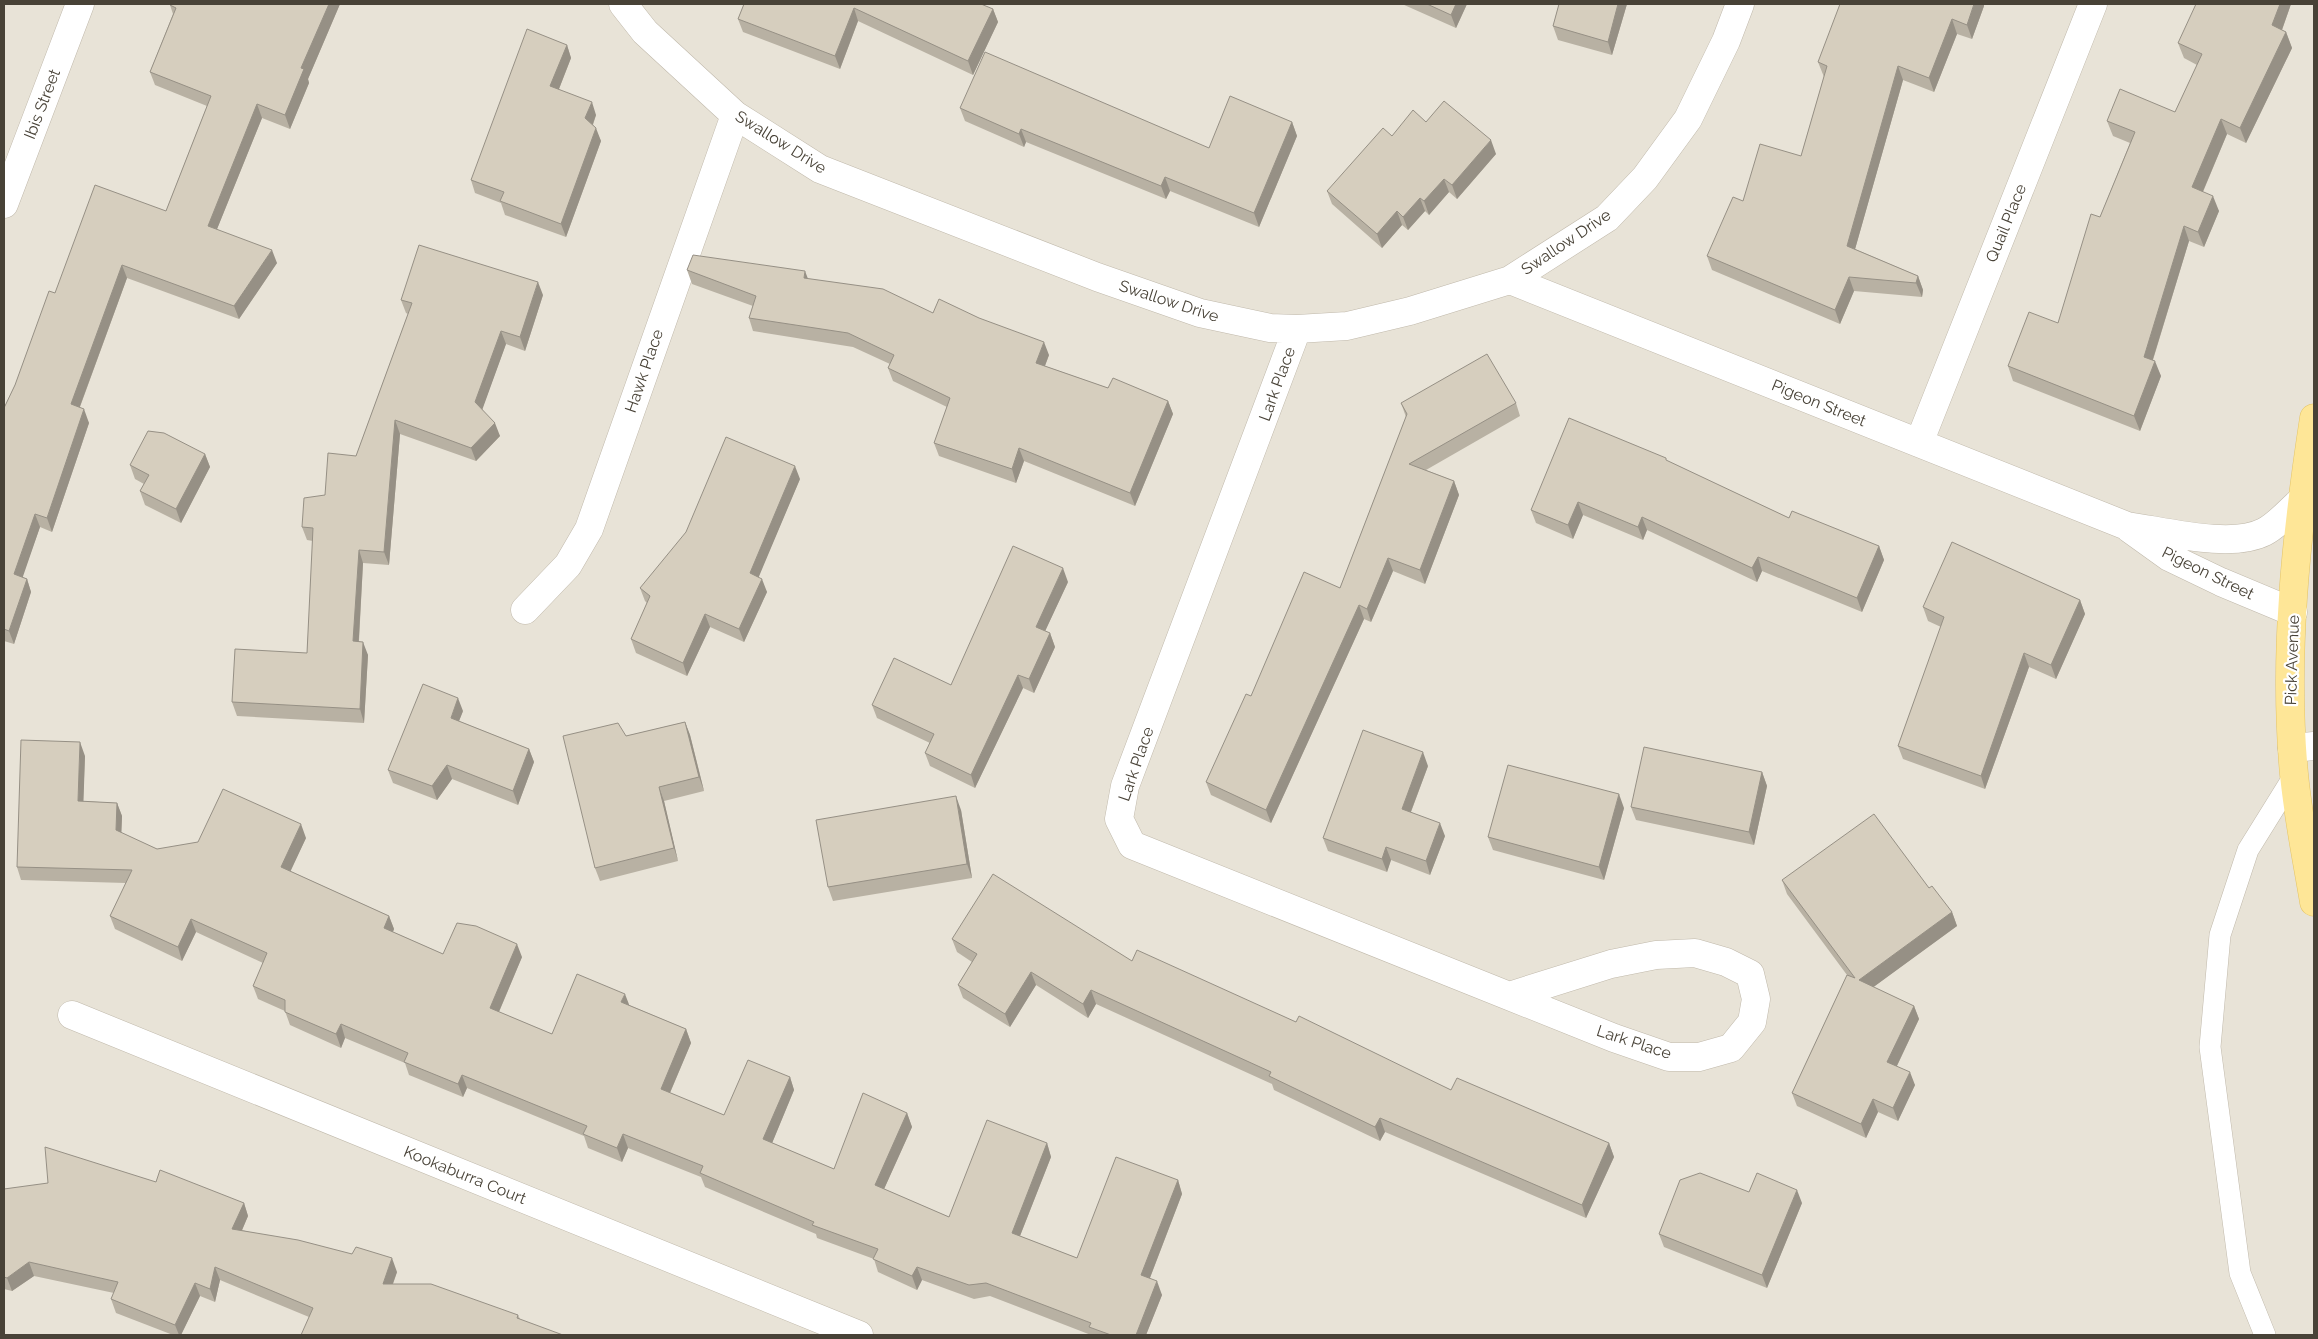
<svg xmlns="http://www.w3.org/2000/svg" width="2318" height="1339" viewBox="0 0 2318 1339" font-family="Raleway,sans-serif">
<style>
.residential{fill:#e8e3d7}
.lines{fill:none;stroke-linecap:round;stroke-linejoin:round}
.lane-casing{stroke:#c0b9ab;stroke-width:22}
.street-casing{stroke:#c0b9ab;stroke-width:29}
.primary-casing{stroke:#e4c466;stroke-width:29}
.lane{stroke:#fff;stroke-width:21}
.street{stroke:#fff;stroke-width:28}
.primary{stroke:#fee697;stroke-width:28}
.wall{fill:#b8b1a3}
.shaded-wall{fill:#969085}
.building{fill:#d6cebe;stroke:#969085}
.labels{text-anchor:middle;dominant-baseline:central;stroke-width:4.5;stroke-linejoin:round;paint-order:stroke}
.street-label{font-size:16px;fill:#484237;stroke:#fff}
</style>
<rect width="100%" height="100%" fill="#f4f1e8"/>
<path class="residential" d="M4 4H2314V1335H4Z"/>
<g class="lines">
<defs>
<path id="lane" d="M2265 1335 2240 1273 2210 1047 2220 935 2248 850 2294 776"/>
<path id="street" d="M623 4 645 32 735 115 820 169 1097 277 1200 313 1270 328 1297 329 1347 326 1410 311 1510 280 1607 218 1645 178 1688 119 1726 41 1740 4
M4 204 80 4
M1510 280 2127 526C2164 531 2231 549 2264 532 2278 525 2290 510 2302 500
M1297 329 1125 786 1119 819 1132 845 1509 996 1611 964 1656 955 1695 953 1726 962 1750 974 1756 999 1752 1022 1731 1048 1699 1057H1669L1614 1038 1509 996
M1919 443 2093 4
M2130 529 2169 557 2221 582 2293 612
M525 610 568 565 589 529 735 115
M2292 748 2314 746
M72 1015 859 1335"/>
<path id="primary" d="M2314 418C2296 535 2283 656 2294 774 2298 817 2307 860 2314 902"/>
</defs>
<use href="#lane" class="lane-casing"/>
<use href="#street" class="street-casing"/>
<use href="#primary" class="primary-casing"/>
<use href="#lane" class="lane"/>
<use href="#street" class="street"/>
<use href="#primary" class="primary"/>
</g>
<path class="wall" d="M171 4H340L308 79 309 83 290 129 262 118 217 229 277 263 239 319 127 278 80 407 89 423 52 532 40 527 22 577 27 579 31 592 14 644 4 641V408L15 385 55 293 166 211 207 106 155 85 150 72 173 14 170 5Z
M744 4 993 9 998 22 973 75 858 21 840 69 743 32 738 19Z
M1402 4H1467L1456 28Z
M1559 4H1627L1612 55 1558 40 1553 26Z
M2291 4 2282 30 2286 32 2292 48 2246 143 2227 134 2203 192 2219 211 2204 247 2189 241 2153 360 2161 376 2140 431 2013 381 2008 366 2058 323 2100 217 2130 143 2113 136 2107 121 2175 112 2197 65 2184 58 2178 43Z
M1984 6 1972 39 1957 34 1934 92 1903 80 1855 249 1918 276 1923 290 1922 297 1854 291 1840 324 1712 270 1707 256 1743 201 1801 156 1824 77 1818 62Z
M567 45 571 58 559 89 596 115 593 125 601 141 566 237 505 215 501 203 475 193 471 180Z
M960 108 1209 148 1292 122 1297 136 1259 227 1170 191 1166 199 1026 142 1024 147 965 121Z
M1426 122 1496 154 1457 199 1449 192 1429 215 1425 211 1408 230 1402 225 1382 248 1332 204 1327 191 1392 136Z
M687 270 808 279 933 313 1049 355 1045 366 1108 388 1168 401 1173 414 1135 506 1024 461 1016 483 939 456 934 443 947 407 893 381 888 368 890 364 853 347 753 331 749 318 753 306 692 284Z
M543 295 525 351 506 344 482 409 500 436 476 461 400 434 389 565 363 563 359 641 368 655 364 723 237 716 232 702 307 653 313 541 307 540 302 527 325 495 356 456 408 314 406 313 401 300Z
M1401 403H1516L1520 416 1426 470 1454 481 1459 495 1425 584 1393 571 1371 622 1364 619 1271 823 1211 795 1206 782 1251 696 1340 588 1406 417Z
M205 454 210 467 181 523 145 505 140 491 144 484 135 479 130 465Z
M1667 461 1789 518 1879 546 1884 560 1862 612 1762 571 1757 582 1647 530 1643 540 1583 515 1573 539 1536 523 1531 510Z
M800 479 758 577 767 592 744 642 710 627 687 676 636 653 631 639 647 603 645 601 640 588Z
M1068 582 1045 631 1050 633 1055 647 1034 693 1023 688 975 788 930 766 925 753 930 743 877 718 872 705 951 685Z
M2080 600 2085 614 2056 679 2029 667 1985 789 1903 759 1898 746 1941 627 1928 621 1923 607Z
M463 711 459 721 529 749 534 762 518 805 452 779 437 800 393 783 388 770Z
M685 722 690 735 704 791 664 801 678 861 600 881 595 868 626 736Z
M85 756 83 801 117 803 122 816 121 833 157 849 306 838 290 871 389 916 394 929 393 932 443 954 522 957 499 1012 552 1034 629 1005 686 1029 691 1043 670 1093 724 1115 790 1077 794 1090 772 1143 834 1169 907 1113 912 1127 884 1189 949 1217 1047 1143 1051 1157 1020 1236 1077 1258 1178 1180 1182 1194 1150 1278 1162 1295 1146 1335H1091L990 1296 974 1299 922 1280 917 1290 878 1272 874 1259 817 1238 816 1234 705 1187 701 1177 628 1148 622 1162 588 1148 584 1136 467 1088 463 1097 409 1075 405 1063 345 1038 341 1048 290 1025 285 1011 258 999 253 986 263 963 196 932 182 961 115 929 110 916 126 883 21 880 17 867Z
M1428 766 1411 812 1445 836 1430 875 1391 860 1387 872 1328 851 1323 838Z
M1762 772 1767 786 1754 845 1636 820 1631 807Z
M1624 808 1604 880 1493 850 1488 837Z
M961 810 972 878 833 901 828 887Z
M1782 880 1929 888 1952 912 1957 926 1873 987 1914 1006 1919 1019 1897 1066 1915 1085 1898 1121 1878 1112 1866 1138 1797 1106 1792 1093 1847 975 1787 894Z
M952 939 1132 961 1296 1022 1451 1090 1609 1143 1614 1157 1586 1218 1385 1132 1380 1141 1274 1090 1272 1084 1096 1004 1088 1018 1036 985 1010 1027 963 998 958 985 972 962 957 952Z
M156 1182 244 1203 248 1216 242 1230 397 1272 393 1284 518 1315 520 1319 309 1317 220 1280 215 1302 200 1296 181 1335H173L116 1313 111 1299 114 1293 34 1276 12 1291 4 1289V1189Z
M1749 1192 1802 1203 1767 1288 1664 1247 1659 1234Z"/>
<path class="shaded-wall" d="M329 4H340L308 79 309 83 290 129 285 115 301 68Z
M1456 4H1467L1456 28 1451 15Z
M1618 4H1627L1612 55 1608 42Z
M1974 4H1984V6L1972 39 1967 25Z
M2280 4H2291L2278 41 2272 25Z
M854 8 858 21 840 69 835 56Z
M993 9 998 22 973 75 968 61Z
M1952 19 1957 34 1934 92 1929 78Z
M2286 32 2292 48 2246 143 2240 128Z
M567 45 571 58 555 99 550 86Z
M1898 66 1903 80 1852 260 1847 246Z
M592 102 596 115 590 132 585 118Z
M257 104 262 118 213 239 208 226Z
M2221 119 2227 134 2198 203 2192 187Z
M1292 122 1297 136 1259 227 1254 213Z
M596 128 601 141 566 237 561 224Z
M1021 129 1026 142 1024 147 1019 134Z
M1491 140 1496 154 1457 199 1452 185Z
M1165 177 1170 191 1166 199 1161 186Z
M1444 179 1449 192 1429 215 1424 201Z
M2213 196 2219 211 2204 247 2198 232Z
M1420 198 1425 211 1408 230 1403 217Z
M1397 211 1402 225 1382 248 1377 234Z
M2184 226 2189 241 2149 372 2144 357Z
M272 250 277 263 239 319 234 306Z
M122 265 127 278 76 417 71 404Z
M805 271 810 284 804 278Z
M1918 276 1923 290 1922 297 1916 283Z
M1849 277 1854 291 1840 324 1835 310Z
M538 282 543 295 525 351 520 337Z
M501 331 506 344 480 416 475 402Z
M1044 342 1049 355 1041 376 1036 363Z
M2155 361 2161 376 2140 431 2134 416Z
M1168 401 1173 414 1135 506 1130 493Z
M84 409 89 423 52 532 47 518Z
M395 420 400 434 389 565 384 552Z
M495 423 500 436 476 461 471 448Z
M1019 448 1024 461 1016 483 1012 469Z
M205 454 210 467 181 523 176 509Z
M795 466 800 479 755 586 750 573Z
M1454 481 1459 495 1425 584 1420 570Z
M1578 502 1583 515 1573 539 1568 525Z
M35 514 40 527 19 588 14 574Z
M1642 517 1647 530 1643 540 1638 527Z
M1879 546 1884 560 1862 612 1857 598Z
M359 550 363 563 358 654 353 641Z
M1758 557 1762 571 1757 582 1752 568Z
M1388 558 1393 571 1371 622 1367 609Z
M1063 568 1068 582 1041 640 1036 627Z
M27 579 31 592 14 644 9 631Z
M762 579 767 592 744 642 739 629Z
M2080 600 2085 614 2056 679 2051 665Z
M1359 605 1364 619 1271 823 1266 810Z
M705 614 710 627 687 676 683 663Z
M1050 633 1055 647 1034 693 1029 679Z
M363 642 368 655 364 723 360 709Z
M2024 653 2029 667 1985 789 1981 776Z
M1018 675 1023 688 975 788 971 775Z
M458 698 463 711 455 731 451 718Z
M685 722 690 735 704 791 699 777Z
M80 742 85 756 83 815 78 801Z
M529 749 534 762 518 805 513 791Z
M1423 752 1428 766 1407 822 1402 809Z
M447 765 452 779 437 800 432 786Z
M1762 772 1767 786 1754 845 1749 832Z
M659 787 664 801 678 861 674 848Z
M1619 794 1624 808 1604 880 1599 867Z
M956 796 961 810 972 878 967 864Z
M117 803 122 816 121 844 116 830Z
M1440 823 1445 836 1430 875 1426 861Z
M301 824 306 838 286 881 281 867Z
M1386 847 1391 860 1387 872 1382 859Z
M1952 912 1957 926 1864 994 1859 980Z
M389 916 394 929 389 941 384 928Z
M191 919 196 932 182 961 178 947Z
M517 944 522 957 495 1021 490 1008Z
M1031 972 1036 985 1010 1027 1005 1014Z
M1091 990 1096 1004 1088 1018 1083 1004Z
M625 994 630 1007 621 1002Z
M1914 1006 1919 1019 1892 1076 1887 1062Z
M341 1024 345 1038 341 1048 336 1034Z
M686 1029 691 1043 666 1102 661 1089Z
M1910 1072 1915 1085 1898 1121 1893 1108Z
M462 1075 467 1088 463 1097 458 1084Z
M790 1077 794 1090 768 1153 763 1139Z
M1873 1099 1878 1112 1866 1138 1861 1124Z
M907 1113 912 1127 880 1198 875 1185Z
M1380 1118 1385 1132 1380 1141 1375 1127Z
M623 1134 628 1148 622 1162 617 1148Z
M1047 1143 1051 1157 1016 1246 1012 1233Z
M1609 1143 1614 1157 1586 1218 1582 1205Z
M1178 1180 1182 1194 1146 1288 1141 1275Z
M1797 1190 1802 1203 1767 1288 1762 1275Z
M244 1203 248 1216 237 1242 232 1229Z
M392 1258 397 1272 388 1297 383 1284Z
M29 1262 34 1276 12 1291 7 1278Z
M215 1267 220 1280 215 1302 210 1289Z
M917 1267 922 1280 917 1290 912 1276Z
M1157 1281 1162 1295 1146 1335H1136Z
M195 1283 200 1296 181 1335H179L175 1325Z"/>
<path class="building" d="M171 4H329L301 68 304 69 285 115 257 104 208 226 272 250 234 306 122 265 71 404 84 409 47 518 35 514 14 574 27 579 9 631 4 629V408L15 385 49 291 55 293 95 185 166 211 211 96 150 72 176 8 170 5Z
M744 4H981L993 9 968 61 854 8 835 56 738 19Z
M1427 4H1456L1451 15Z
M1559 4H1618L1608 42 1553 26Z
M1840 4H1974L1967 25 1952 19 1929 78 1898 66 1847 246 1918 276 1916 283 1849 277 1835 310 1707 256 1733 197 1743 201 1760 144 1801 156 1827 66 1818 62Z
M2196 4H2280L2272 25 2286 32 2240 128 2221 119 2192 187 2213 196 2198 232 2184 226 2144 357 2155 361 2134 416 2008 366 2029 312 2058 323 2091 214 2100 217 2135 132 2107 121 2120 89 2175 112 2202 54 2178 43Z
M527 29 567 45 550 86 592 102 585 118 596 128 561 224 500 201 504 192 471 180Z
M985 52 1209 148 1230 96 1292 122 1254 213 1165 177 1161 186 1021 129 1019 134 960 108Z
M1444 101 1491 140 1452 185 1444 179 1424 201 1420 198 1403 217 1397 211 1377 234 1327 191 1383 128 1392 136 1413 110 1426 122Z
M419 245 538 282 520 337 501 331 475 402 495 423 471 448 395 420 384 552 359 550 353 641 363 642 360 709 232 702 235 649 307 653 313 528 302 527 304 498 325 495 328 453 356 456 412 303 401 300Z
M693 255 805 271 804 278 883 289 933 313 939 299 979 318 1044 342 1036 363 1108 388 1113 378 1168 401 1130 493 1019 448 1012 469 934 443 950 398 888 368 894 355 848 333 749 318 756 296 687 270Z
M1487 354 1516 403 1409 464 1454 481 1420 570 1388 558 1367 609 1359 605 1266 810 1206 782 1246 694 1251 696 1304 572 1340 588 1407 414 1401 403Z
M1569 418 1666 458V460L1789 518 1792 511 1879 546 1857 598 1758 557 1752 568 1642 517 1638 527 1578 502 1568 525 1531 510Z
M148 431 164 433 205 454 176 509 140 491 149 475 130 465Z
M726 437 795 466 750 573 762 579 739 629 705 614 683 663 631 639 650 596 640 588 686 532Z
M1952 542 2080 600 2051 665 2024 653 1981 776 1898 746 1944 617 1923 607Z
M1013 546 1063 568 1036 627 1050 633 1029 679 1018 675 971 775 925 753 934 734 872 705 894 658 951 685Z
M423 684 458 698 451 718 529 749 513 791 447 765 432 786 388 770Z
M685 722 699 777 659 787 674 848 595 868 563 736 618 723 626 736Z
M1363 730 1423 752 1402 809 1440 823 1426 861 1386 847 1382 859 1323 838Z
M21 740 80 742 78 801 117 803 116 830 157 849 198 842 223 789 301 824 281 867 389 916 384 928 443 954 457 923 476 926 517 944 490 1008 552 1034 577 974 625 994 621 1002 686 1029 661 1089 724 1115 748 1060 790 1077 763 1139 834 1169 863 1093 907 1113 875 1185 949 1217 987 1120 1047 1143 1012 1233 1077 1258 1116 1157 1178 1180 1141 1275 1157 1281 1136 1335H1111L1089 1327 1091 1323 986 1283 969 1285 917 1267 912 1276 873 1259 878 1249 812 1225 814 1222 700 1173 703 1166 623 1134 617 1148 583 1134 587 1126 462 1075 458 1084 404 1062 408 1053 341 1024 336 1034 285 1012V1000L253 986 267 953 191 919 178 947 110 916 132 870 17 867Z
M1644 747 1762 772 1749 832 1631 807Z
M1508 765 1619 794 1599 867 1488 837Z
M956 796 967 864 828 887 816 820Z
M1874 814 1929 888 1932 886 1952 912 1859 980 1914 1006 1887 1062 1910 1072 1893 1108 1873 1099 1861 1124 1792 1093 1847 975 1855 978 1782 880Z
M993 874 1132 961 1137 950 1296 1022 1299 1016 1451 1090 1457 1078 1609 1143 1582 1205 1380 1118 1375 1127 1269 1076 1271 1072 1091 990 1083 1004 1031 972 1005 1014 958 985 977 954 952 939Z
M45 1147 156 1182 160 1170 244 1203 232 1229 298 1240 352 1254 356 1247 392 1258 383 1284H431L518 1315 517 1318 563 1335H301L313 1308 215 1267 210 1289 195 1283 175 1325 111 1299 118 1282 29 1262 7 1278 4 1277V1189L48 1183Z
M1700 1173 1749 1192 1757 1173 1797 1190 1762 1275 1659 1234 1680 1180Z"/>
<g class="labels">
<g class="street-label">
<text transform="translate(42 104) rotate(-69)">Ibis Street</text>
<text transform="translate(781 142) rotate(32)">Swallow Drive</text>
<text transform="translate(2006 223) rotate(-68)">Quail Place</text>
<text transform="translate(1566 242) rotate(-34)">Swallow Drive</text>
<text transform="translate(1169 301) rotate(18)">Swallow Drive</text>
<text transform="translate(644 371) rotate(-71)">Hawk Place</text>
<text transform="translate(1277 384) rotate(-70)">Lark Place</text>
<text transform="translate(1819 403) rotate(22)">Pigeon Street</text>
<text transform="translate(2208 573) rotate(26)">Pigeon Street</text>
<text transform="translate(2292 660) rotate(-88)">Pick Avenue</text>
<text transform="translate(1136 764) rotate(-71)">Lark Place</text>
<text transform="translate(1634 1042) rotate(18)">Lark Place</text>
<text transform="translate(465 1175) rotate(22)">Kookaburra Court</text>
</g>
</g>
<rect width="2318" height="1339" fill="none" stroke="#484237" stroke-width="10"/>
</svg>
